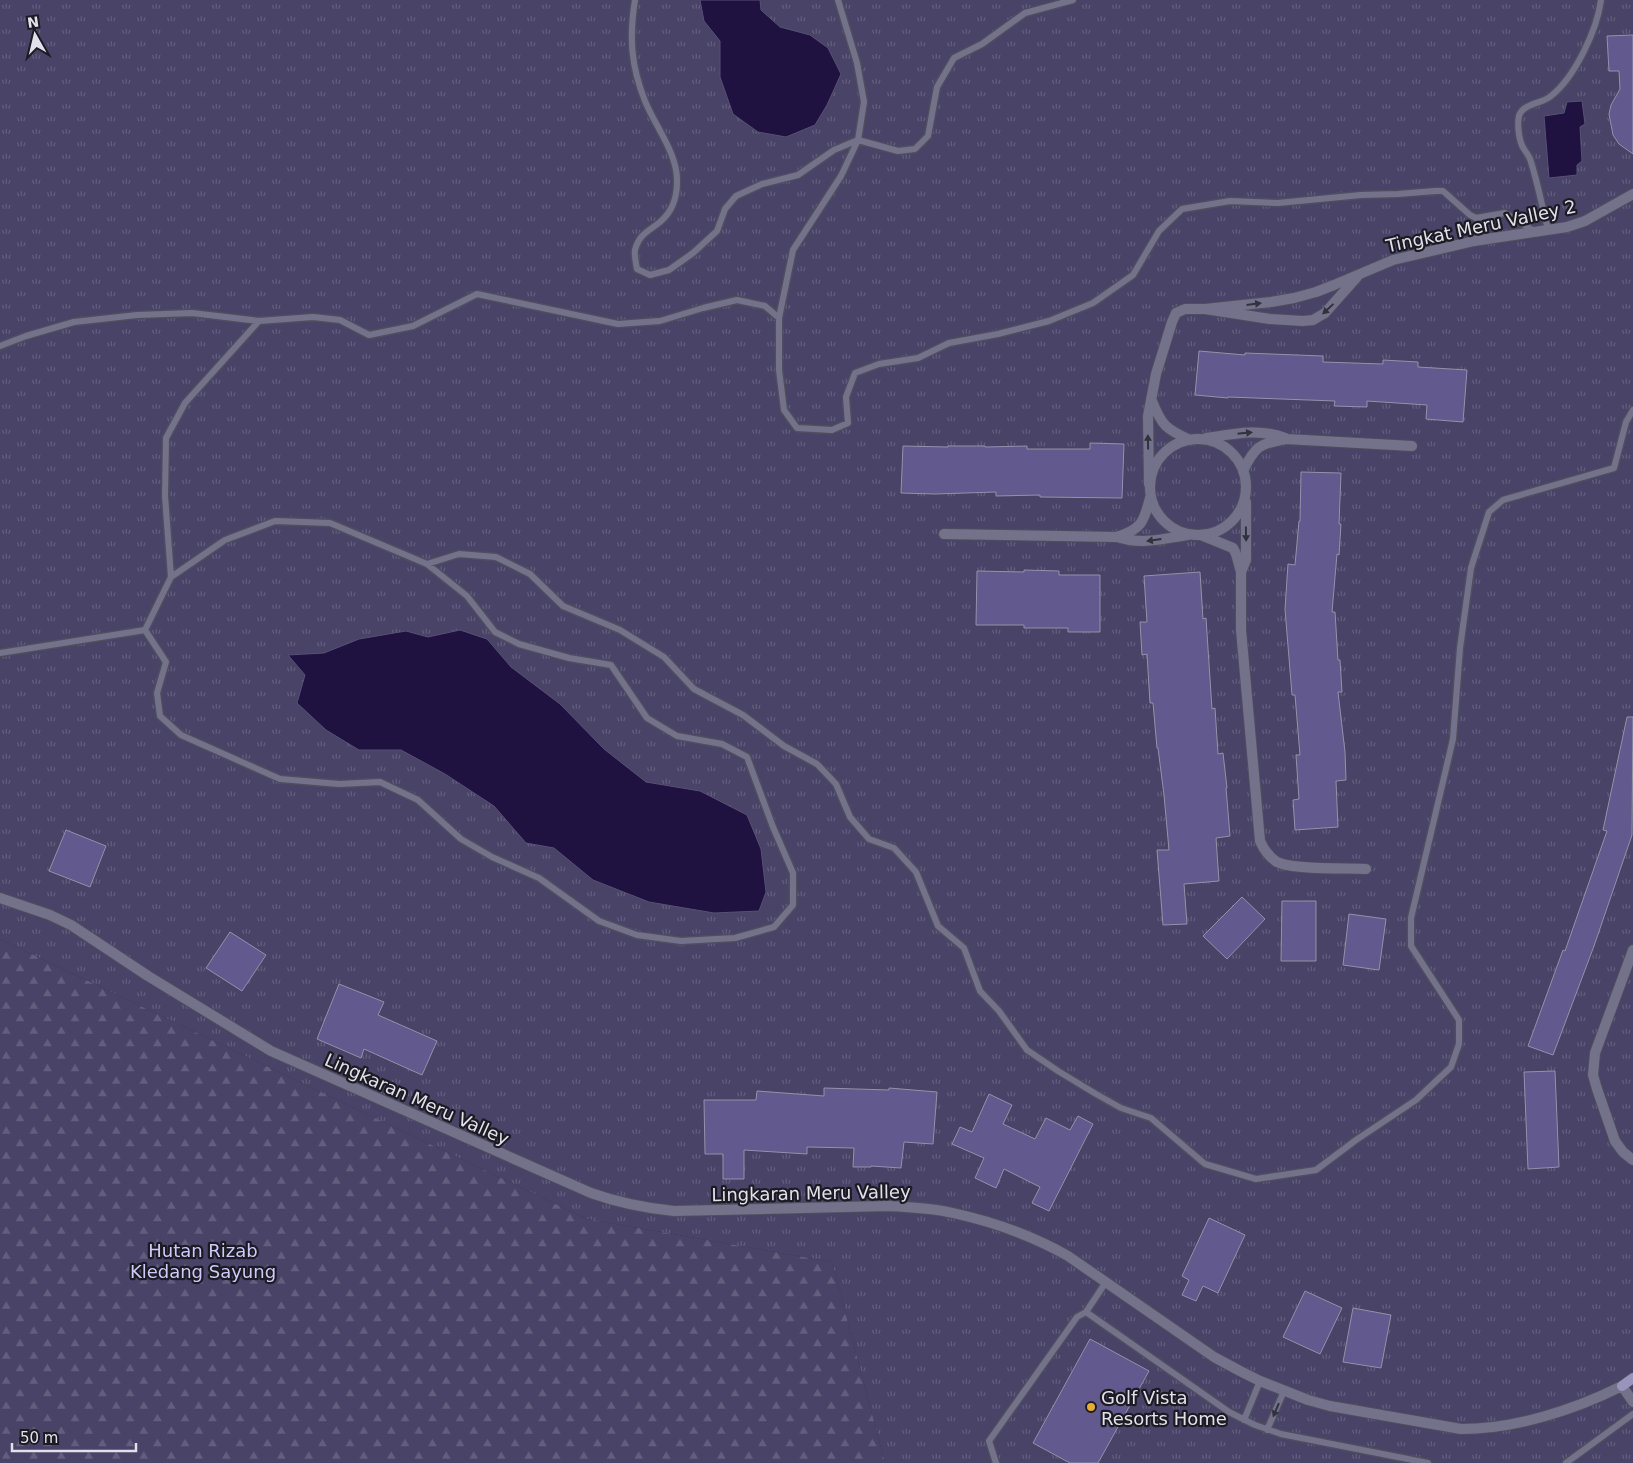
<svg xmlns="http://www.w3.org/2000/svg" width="1633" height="1463" viewBox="0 0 1633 1463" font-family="'DejaVu Sans',sans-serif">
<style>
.grass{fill:url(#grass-tufts)}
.forest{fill:url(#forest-firs)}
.water{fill:#1f1241;stroke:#595074}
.building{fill:#62598f;stroke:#9492a6}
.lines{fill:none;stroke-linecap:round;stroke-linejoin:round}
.lane-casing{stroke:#504e5e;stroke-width:9}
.street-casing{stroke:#504e5e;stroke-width:12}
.secondary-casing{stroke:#504e5e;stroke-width:12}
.lane{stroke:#74728b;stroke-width:6}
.street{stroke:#74728b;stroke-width:10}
.secondary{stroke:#9894bb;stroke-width:10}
.oneway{fill:#32313d}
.poi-dot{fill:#e7ac36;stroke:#1c1b23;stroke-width:2}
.labels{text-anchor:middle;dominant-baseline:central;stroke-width:4.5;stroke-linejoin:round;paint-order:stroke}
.street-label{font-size:18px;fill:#e1e0eb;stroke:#1c1b23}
.park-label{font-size:18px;fill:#cfc9fb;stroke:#1c1b23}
.poi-label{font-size:18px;fill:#e1e0eb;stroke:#1c1b23;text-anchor:start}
</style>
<defs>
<pattern id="grass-tufts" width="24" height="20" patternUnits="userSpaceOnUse" patternTransform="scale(1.25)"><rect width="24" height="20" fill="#484367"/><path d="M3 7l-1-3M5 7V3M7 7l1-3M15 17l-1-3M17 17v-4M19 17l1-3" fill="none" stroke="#625e7d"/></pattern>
<pattern id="forest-firs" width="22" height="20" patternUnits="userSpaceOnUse" patternTransform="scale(1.25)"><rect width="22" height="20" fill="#484367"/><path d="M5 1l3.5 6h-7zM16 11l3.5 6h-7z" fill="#625e7d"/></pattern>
</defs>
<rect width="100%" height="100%" fill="#343243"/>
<path class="grass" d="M0 0H1633V1463H885L832 1262 587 1219 0 939Z"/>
<path class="forest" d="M0 939 587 1219 832 1262 885 1463H0Z"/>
<path class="water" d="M700 0H760L761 10 780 27 810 35 828 48 841 74 827 105 815 125 786 137 758 132 733 114 720 77V41L704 21Z
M1582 101 1585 124 1580 127 1582 161 1577 165V175L1549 178 1544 116 1564 113 1567 102Z
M460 630 487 639 511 667 560 704 604 749 646 782 700 791 747 815 761 849 766 892 759 911 714 913 649 902 593 880 554 848 526 843 494 806 445 774 401 750H359L326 730 297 703 305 675 288 655 324 653 359 639 406 631 428 637Z"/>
<path class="building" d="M1633 35V154L1619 144 1613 135 1609 114 1611 105 1620 89 1619 71H1609L1607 36Z
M1199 351 1245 355V353L1323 356V362L1383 364V360L1418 362V367L1467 370 1463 422 1426 419 1427 405 1367 401V407L1334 406 1335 401 1228 397V398L1195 395Z
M1090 443 1124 444 1122 498 1040 497V495L996 496V492L935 494 901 493 903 446 948 447V446H985V447L1027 446V449H1090Z
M1301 472 1341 473 1339 524H1341L1339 555 1337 554 1332 612H1335L1338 660H1340L1342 692H1338L1345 752 1346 780 1336 781 1338 827 1295 830 1293 800 1299 799 1296 755H1300L1295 695H1292L1285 609 1288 564 1295 565 1299 521H1300Z
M1024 570 1059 571V575H1100V632H1068V628H1024V625H976L977 571 1024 572Z
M1200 572 1203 619 1206 618 1212 709 1215 708 1218 754 1223 753 1227 788H1226L1230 836 1216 838 1219 881 1184 884 1187 924 1163 925 1157 850H1169L1164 795 1158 748H1157L1153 703H1150L1147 654 1142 655 1140 622H1147L1144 576Z
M1627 717H1633L1632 835 1594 946 1553 1055 1528 1046 1563 950 1565 951 1607 831 1603 830Z
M66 830 106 846 90 887 49 871Z
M1242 897 1265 919 1227 959 1203 936Z
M1282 901H1316V961H1281Z
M1349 914 1386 919 1379 970 1343 965Z
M230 932 266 955 242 991 206 968Z
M339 984 384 1002 378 1015 437 1041 422 1075 364 1049 361 1058 317 1039Z
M1555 1071 1559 1167 1528 1169 1524 1072Z
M824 1088 889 1090V1088L937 1092 933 1144 904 1142 901 1168 871 1166V1167H853L854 1148 807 1147V1154L744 1150V1179H723V1154H705L704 1100H756L757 1091 824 1096Z
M989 1094 1012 1105 1003 1124 1035 1139 1046 1118 1070 1130 1078 1116 1093 1124 1049 1211 1032 1203 1040 1187 1004 1169 996 1188 975 1178 984 1158 952 1144 960 1127 972 1132Z
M1209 1218 1245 1235 1218 1293 1203 1286 1196 1301 1182 1295 1189 1280 1182 1276Z
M1305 1291 1342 1308 1320 1354 1283 1337Z
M1353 1308 1391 1315 1381 1368 1343 1362Z
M1090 1339 1149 1371 1098 1463H1070L1033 1443Z"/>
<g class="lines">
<defs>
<path id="lane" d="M635 0C629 37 631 66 645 101 655 126 678 154 677 182 677 198 672 212 660 222 649 231 639 234 635 250 634 255 636 263 637 269L650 275 669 270 693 253 717 231 725 209 736 196 762 184 798 175 834 150 858 140 898 151 915 149 928 136 937 87 954 58 982 44 1025 13 1073 0
M838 0 857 63 864 102 858 140 841 176 793 250 779 318V370L784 410 797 428 832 430 848 423 846 397 855 373 879 364 918 358 949 343 998 334 1049 321 1093 303 1133 275 1159 231 1182 209 1230 201 1278 203 1361 195 1398 194 1435 191H1443L1470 215 1476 218 1505 213 1534 231
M1548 229C1542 207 1538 184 1531 162 1530 157 1527 154 1524 149 1519 142 1517 125 1519 116 1523 103 1542 104 1551 96 1575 77 1597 30 1601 0
M0 346 26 336 74 322 137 315 192 313 259 321 313 317 340 320 369 335 413 326 477 294 618 324 660 321 703 308 737 300 765 306 779 318
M427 564 459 554 496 557 530 574 563 606 620 630 664 657 694 689 743 715 784 746 817 764 836 784 850 817 869 839 894 848 916 872 938 926 964 948 980 991 999 1011 1027 1050 1058 1071 1096 1094 1121 1108 1151 1118 1205 1164 1256 1179 1316 1170 1356 1140 1416 1100 1451 1067 1459 1044V1020L1411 946V918L1453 739 1460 648 1471 568 1489 512 1503 500 1614 468 1626 422 1633 410
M145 630 166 662 157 693 160 716 181 735 280 779 339 784 380 782 418 800 461 839 492 857 539 878 599 921 637 935 681 941 735 938 774 927 793 905V873L773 827 747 757 722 744 677 736 647 718 611 665 569 658 519 644 495 632 467 596 427 564 330 523 275 521 225 540 171 577
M0 653 145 630 171 577 165 496 166 438 185 403 259 321
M1086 1312 1229 1412 1255 1425 1281 1434 1428 1463
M1244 1420 1260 1381
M1267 1430 1284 1391
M996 1463 989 1441 1077 1317 1086 1312 1106 1282
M1566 1463 1633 1414"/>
<path id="street" d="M1205 309 1271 302 1294 298 1316 292 1334 285 1393 260 1474 241 1567 227 1585 221 1633 194
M1152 401C1162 426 1166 429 1190 440
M1206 438C1233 434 1260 428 1285 438
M1150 487a48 48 0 1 1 96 0a48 48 0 1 1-96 0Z
M1243 471C1255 446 1259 444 1286 439L1412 446
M1149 484 1148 416 1156 374 1172 322 1176 313 1185 309H1205L1270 319 1303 321 1313 320 1325 313 1357 277
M944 534 1116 537C1141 530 1144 522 1150 498
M1201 535 1233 548 1236 554 1241 572V630L1260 841C1264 850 1269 857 1277 862 1293 870 1347 868 1366 869
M1117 537C1142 545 1163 539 1188 535
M1241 572 1246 560V502
M0 898 50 915 71 925 148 976 271 1051 591 1193C619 1203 644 1208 674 1211L888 1206C910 1207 932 1208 953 1213 994 1222 1033 1236 1068 1256L1214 1357 1240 1371 1260 1381 1308 1400 1330 1406 1461 1429C1515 1429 1574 1410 1622 1386L1633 1402
M1633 950 1595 1053 1593 1075 1597 1089 1615 1141 1623 1152 1633 1160"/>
<path id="secondary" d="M1622 1386 1633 1378"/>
</defs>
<use href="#lane" class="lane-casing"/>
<use href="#street" class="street-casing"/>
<use href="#secondary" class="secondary-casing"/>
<use href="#lane" class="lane"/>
<use href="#street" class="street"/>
<use href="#secondary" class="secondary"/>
</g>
<defs><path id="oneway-solid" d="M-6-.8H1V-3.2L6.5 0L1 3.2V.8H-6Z" transform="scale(1.25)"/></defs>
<g class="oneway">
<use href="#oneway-solid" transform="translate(1254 304) rotate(-7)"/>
<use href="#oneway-solid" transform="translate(1328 309) rotate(137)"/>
<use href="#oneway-solid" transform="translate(1245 433) rotate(-6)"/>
<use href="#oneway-solid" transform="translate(1148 442) rotate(-91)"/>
<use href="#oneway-solid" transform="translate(1246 534) rotate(89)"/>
<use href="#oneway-solid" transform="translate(1154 540) rotate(172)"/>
<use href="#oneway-solid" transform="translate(1276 1410) rotate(113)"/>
</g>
<circle class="poi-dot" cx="1091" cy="1407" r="5"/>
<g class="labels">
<g class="street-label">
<text transform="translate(1481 226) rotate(-12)">Tingkat Meru Valley 2</text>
<text transform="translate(417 1099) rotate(24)">Lingkaran Meru Valley</text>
<text transform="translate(811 1193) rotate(-1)">Lingkaran Meru Valley</text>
</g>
<g class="park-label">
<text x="203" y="1250">Hutan Rizab<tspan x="203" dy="21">Kledang Sayung</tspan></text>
</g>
<g class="poi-label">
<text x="1101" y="1397">Golf Vista<tspan x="1101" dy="21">Resorts Home</tspan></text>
</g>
</g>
<g transform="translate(35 35) rotate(352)" stroke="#1c1b23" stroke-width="4" paint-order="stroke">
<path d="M0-4L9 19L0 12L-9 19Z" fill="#e1e0eb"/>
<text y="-8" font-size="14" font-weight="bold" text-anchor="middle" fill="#e1e0eb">N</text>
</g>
<path d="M12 1443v8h124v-8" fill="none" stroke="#e1e0eb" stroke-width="2.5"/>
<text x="20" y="1443" font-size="15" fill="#e1e0eb" stroke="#1c1b23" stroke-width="4" paint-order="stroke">50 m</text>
</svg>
